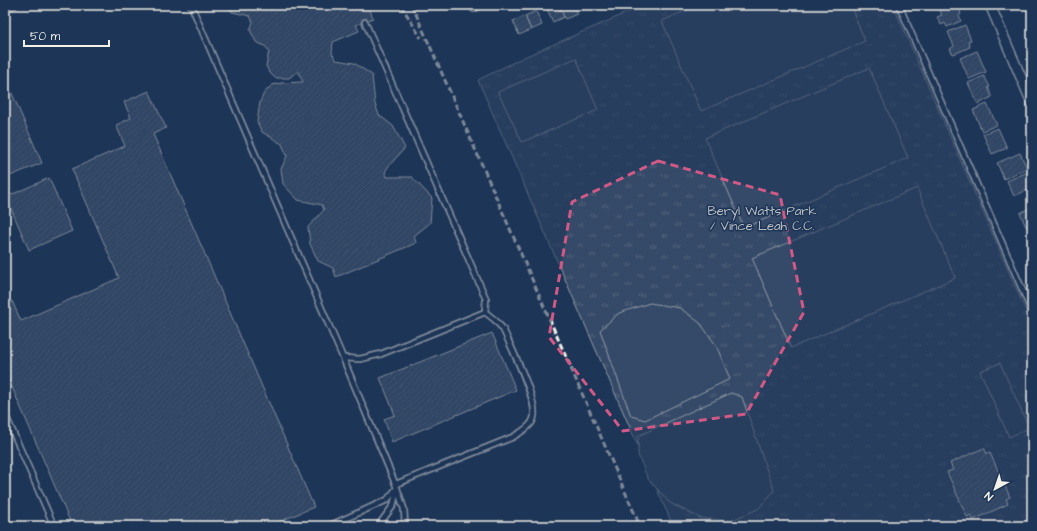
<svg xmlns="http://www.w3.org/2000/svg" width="1037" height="531" viewBox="0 0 1037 531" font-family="'Architects Daughter',sans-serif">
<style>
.park{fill:url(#park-tufts);stroke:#949ea8}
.garden{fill:#354a67;stroke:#949ea8}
.building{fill:url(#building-hatch);stroke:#f4f1e8}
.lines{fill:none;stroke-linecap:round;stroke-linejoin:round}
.lane-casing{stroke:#f4f1e8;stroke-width:8}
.street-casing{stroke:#f4f1e8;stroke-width:12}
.lane{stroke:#1d3557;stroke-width:4.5}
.street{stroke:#1d3557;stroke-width:9}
.rail{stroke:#f4f1e8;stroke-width:3;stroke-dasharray:6 3;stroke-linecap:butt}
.marked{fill:none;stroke:#d15985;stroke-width:3;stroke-dasharray:8 5;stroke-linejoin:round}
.labels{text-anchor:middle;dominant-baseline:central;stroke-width:3;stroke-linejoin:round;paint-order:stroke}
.park-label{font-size:13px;fill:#bbbfc1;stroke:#1d3557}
</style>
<defs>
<pattern id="park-tufts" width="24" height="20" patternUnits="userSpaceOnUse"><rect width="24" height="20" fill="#354a67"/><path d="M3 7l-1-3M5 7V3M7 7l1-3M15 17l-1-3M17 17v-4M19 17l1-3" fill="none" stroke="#53657d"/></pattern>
<pattern id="building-hatch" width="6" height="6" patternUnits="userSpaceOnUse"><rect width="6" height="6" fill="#485b74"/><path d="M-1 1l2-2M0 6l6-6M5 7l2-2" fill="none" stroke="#637388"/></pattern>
</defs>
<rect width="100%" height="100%" fill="#1d3557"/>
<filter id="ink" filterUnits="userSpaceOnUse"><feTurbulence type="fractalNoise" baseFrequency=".025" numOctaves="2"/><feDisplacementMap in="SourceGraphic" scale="8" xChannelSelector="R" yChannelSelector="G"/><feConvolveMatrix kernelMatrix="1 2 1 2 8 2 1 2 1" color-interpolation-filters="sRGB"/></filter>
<g filter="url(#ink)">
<path class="park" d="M645 5H893L1032 325V526H673L478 80 524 57Z"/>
<path class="garden" d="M699 5H850L865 41 701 111 662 21Z
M576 58 598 110 522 142 498 92Z
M869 68 908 158 744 228 705 138Z
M917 188 955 278 791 348 752 258Z
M650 303 680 308 700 323 716 345 730 379 645 420 631 416 600 330 619 313Z
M1000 363 1029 428 1009 437 980 371Z
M731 393 742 397 774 491 758 509 730 521 700 518 670 503 648 479 638 455V436Z"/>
<path class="building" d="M227 5H313L317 8 325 5H368L373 18 356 25 359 31 333 42 332 53 336 60 354 63 372 75 375 104 379 115 393 126 405 148 388 167 385 172 387 177H412L432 198 430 223 414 236 416 243 336 277 333 268 318 261 310 244 308 227 324 210 322 205 298 200 283 184 281 169 287 156 282 144 262 132 257 122 260 102 264 93 272 85 281 83 303 82 298 71 289 78H275L269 72 266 66 269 51 265 46 256 42 250 30 253 22 250 16 232 12Z
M555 5H559L564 17 553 22 547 9Z
M559 5H573L577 14 565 19Z
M942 5 958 6 961 14 959 16 961 21 947 27 945 23 941 25 937 17 942 15 938 7Z
M536 11 542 25 531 30 525 16Z
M525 16 531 30 519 35 513 21Z
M965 25 971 40 968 41 970 47 954 54 952 53 950 49 954 46 948 32Z
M977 51 986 72 969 79 960 58Z
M984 76 990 87H988L992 97 978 104 968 83Z
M5 77 42 163 5 178Z
M149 91 166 128 153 134 314 507 269 526H72L5 371V305L12 301 21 321 119 278 72 169 125 146 116 125 131 118 124 102Z
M987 104 997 125 982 131 973 110Z
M998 128 1007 148 992 154 983 134Z
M1020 153 1027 168 1004 179 997 163Z
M1030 171 1032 176V188L1014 196 1007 181Z
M49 178 72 231 29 250 6 197Z
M1032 207V224L1026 227 1020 213Z
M492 333 516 390 392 442 384 419 395 415 380 378Z
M984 448 987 454 990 453 1010 497 1006 499 1008 504 973 520 971 515 967 517 947 472 953 470 950 463Z"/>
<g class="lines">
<defs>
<path id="lane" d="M191 5 343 358
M899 5 1032 312
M5 9 15 5
M5 414 54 526
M396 484 513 437C521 432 533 426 534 416 537 399 511 347 503 329L495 320 485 312
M397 488 404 509 405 526
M329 526 387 500 397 488 343 358 360 359 381 354 485 312 486 299 365 22
M378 526 393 506 397 490"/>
<path id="street" d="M990 5 1032 103
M474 7 477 5"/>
</defs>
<use href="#lane" class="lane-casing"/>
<use href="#street" class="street-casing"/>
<use href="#lane" class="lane"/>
<use href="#street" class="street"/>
<path class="rail" d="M401 5 421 38
M412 5 640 526"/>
</g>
</g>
<path d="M0 0H1037V531H0ZM658 161 780 195 804 312 746 414 623 431 549 337 572 202Z" fill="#1d3557" fill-opacity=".55" fill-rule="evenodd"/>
<path class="marked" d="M658 161 780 195 804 312 746 414 623 431 549 337 572 202Z"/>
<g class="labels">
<g class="park-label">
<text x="762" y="211">Beryl Watts Park<tspan x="762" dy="15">/ Vince Leah C.C.</tspan></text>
</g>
</g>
<rect width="1037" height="531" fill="none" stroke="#1d3557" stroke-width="20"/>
<rect x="10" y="10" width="1017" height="511" fill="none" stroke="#f4f1e8" stroke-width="1.5" filter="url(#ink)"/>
<g transform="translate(995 489) rotate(220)" stroke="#1d3557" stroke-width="3" paint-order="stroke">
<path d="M0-3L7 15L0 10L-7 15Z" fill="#f4f1e8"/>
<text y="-6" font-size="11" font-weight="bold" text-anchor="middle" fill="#f4f1e8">N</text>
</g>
<path d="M24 40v6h85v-6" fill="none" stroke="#f4f1e8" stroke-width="2"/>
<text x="30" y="40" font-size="12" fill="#f4f1e8" stroke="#1d3557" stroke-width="3" paint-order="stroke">50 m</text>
</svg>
